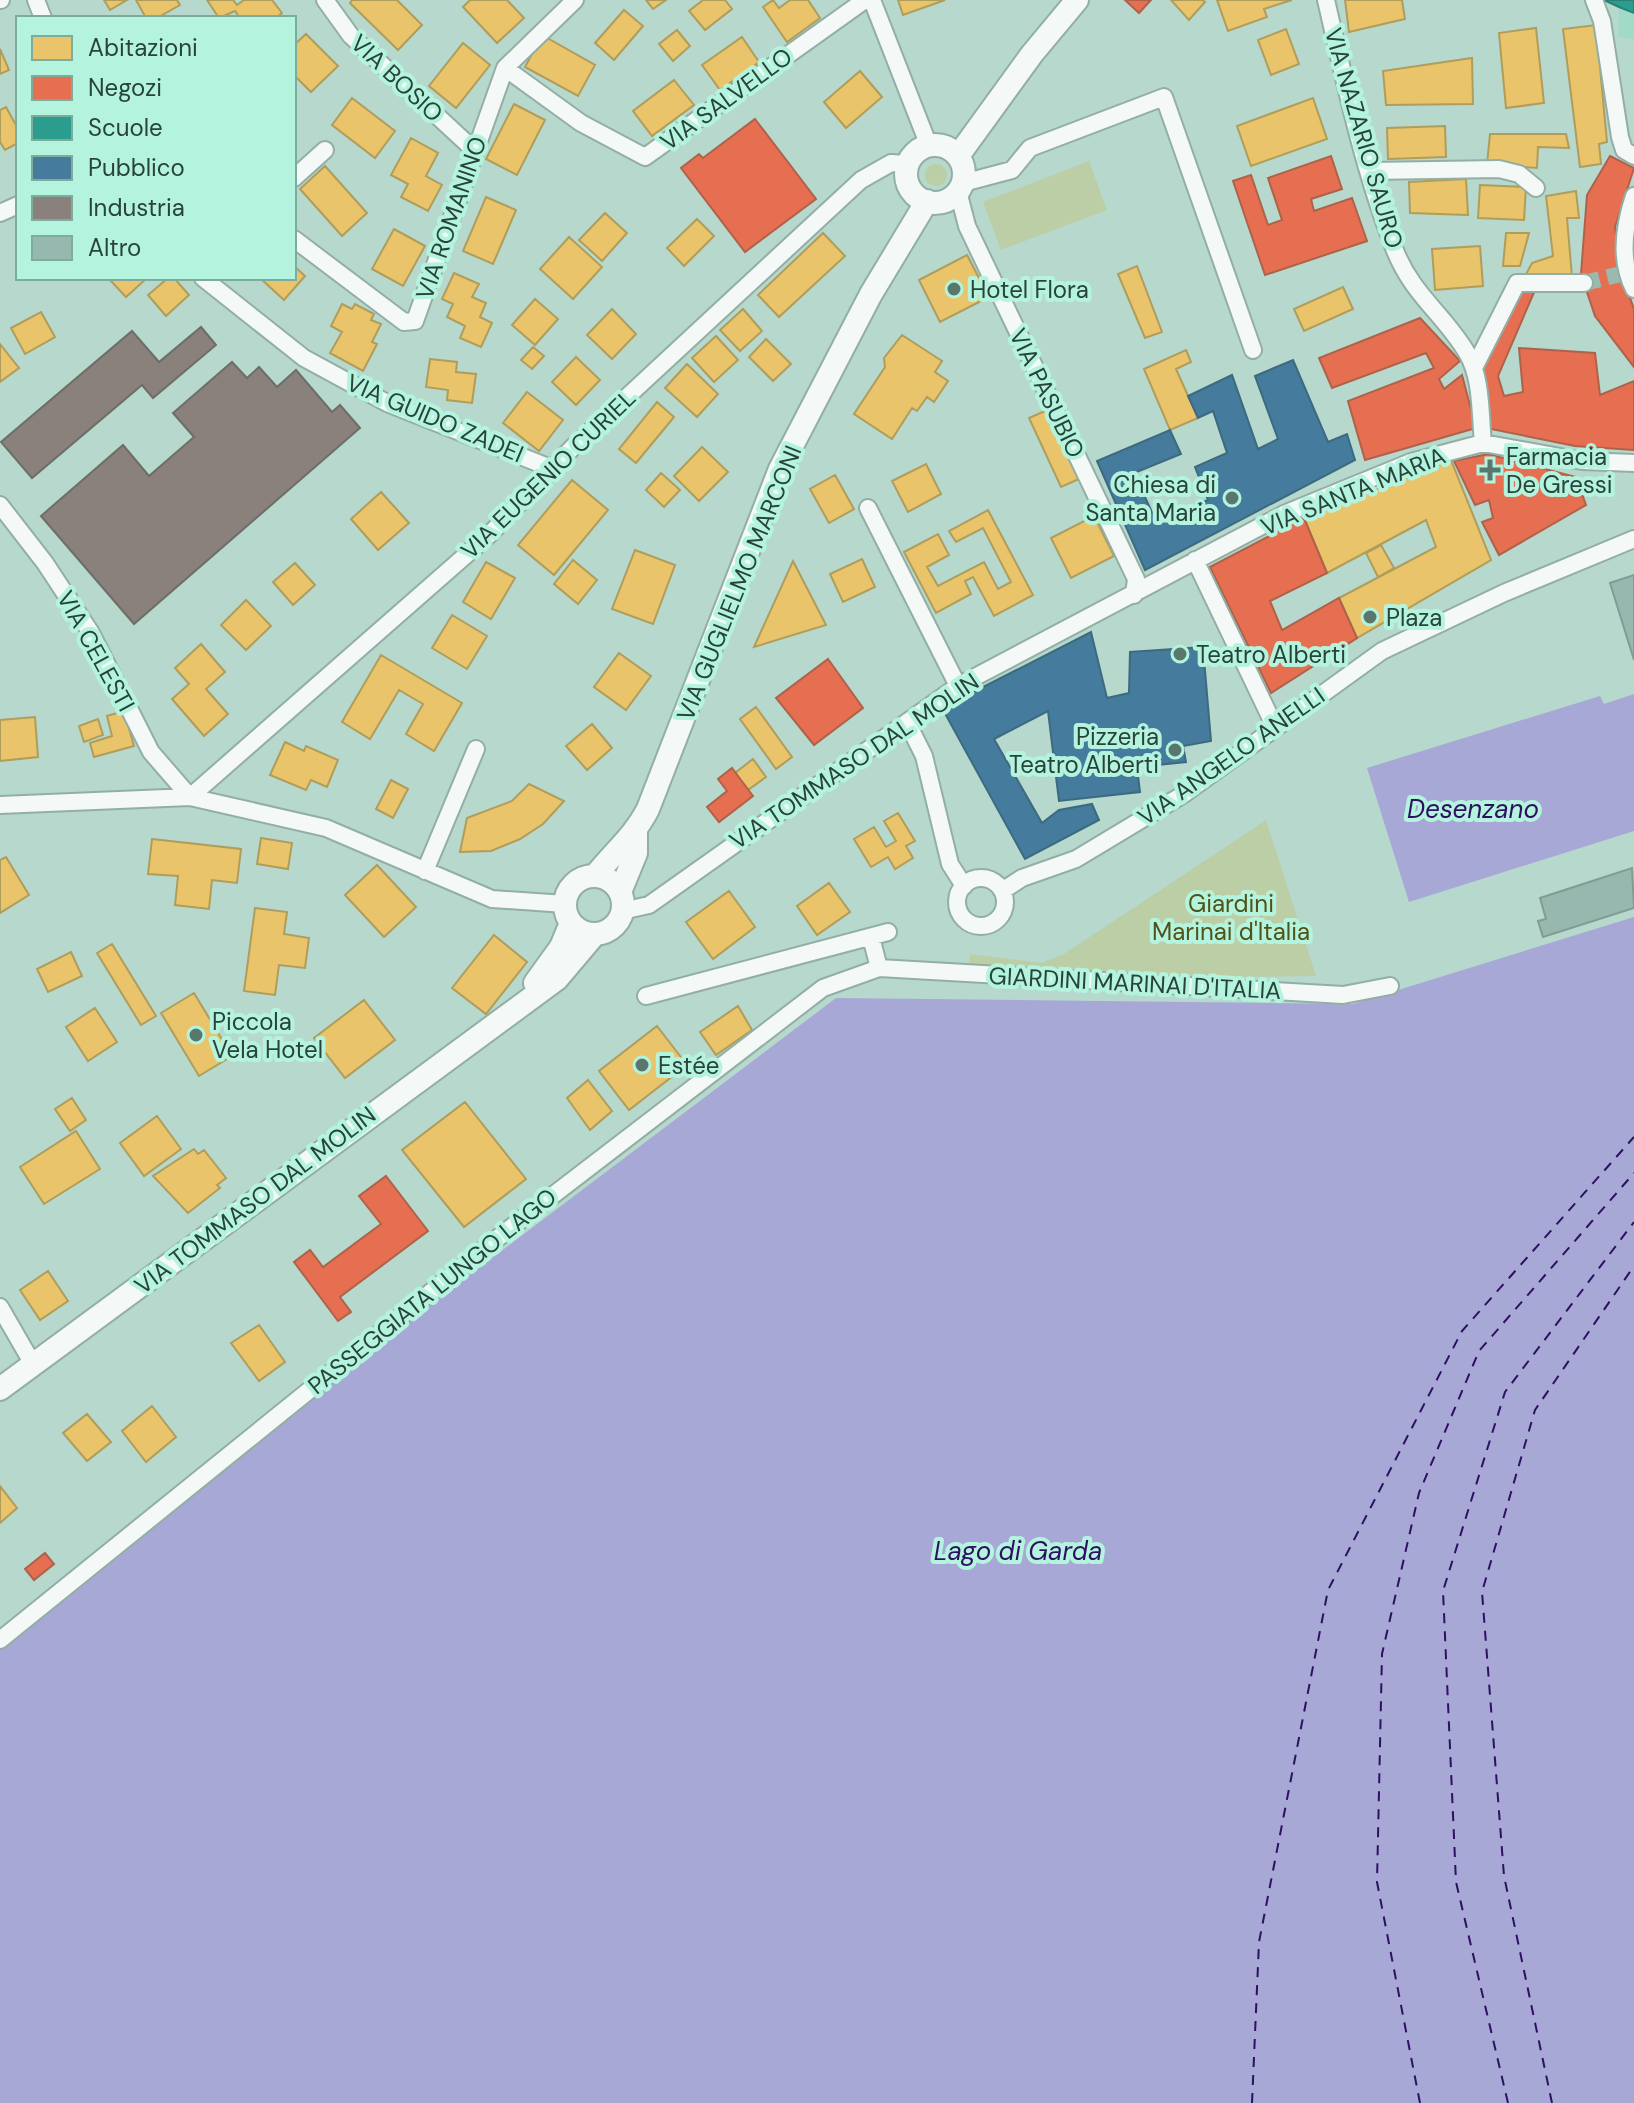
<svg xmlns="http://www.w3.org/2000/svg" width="1634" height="2103" viewBox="0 0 1634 2103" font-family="'DM Sans',sans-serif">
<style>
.built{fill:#a2dac8}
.green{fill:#bccea5}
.water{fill:#a7a8d6}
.homes{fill:#e9c46a;stroke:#af9d5c;stroke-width:2}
.shops{fill:#e76f51;stroke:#ae624a;stroke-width:2}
.schools{fill:#2a9d8f;stroke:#298276;stroke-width:2}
.public{fill:#457b9d;stroke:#3c6a7f;stroke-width:2}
.industry{fill:#8a817c;stroke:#6d6e68;stroke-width:2}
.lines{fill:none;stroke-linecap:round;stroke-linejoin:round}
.ferry{stroke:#2e1063;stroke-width:2;stroke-dasharray:10 8;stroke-linecap:butt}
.building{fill:#96b8ae;stroke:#809c93;stroke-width:2}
.street-tunnel{stroke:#9abab0;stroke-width:16;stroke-dasharray:16 8;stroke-linecap:butt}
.street-casing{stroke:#93aea5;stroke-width:20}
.secondary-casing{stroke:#93aea5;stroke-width:26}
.street{stroke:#f4f9f8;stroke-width:16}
.secondary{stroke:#f4f9f8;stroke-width:22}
.poi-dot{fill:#5a776d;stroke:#b4f4de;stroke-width:3}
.labels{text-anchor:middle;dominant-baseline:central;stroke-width:8;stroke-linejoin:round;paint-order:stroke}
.street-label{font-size:24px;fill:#28433a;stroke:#b4f4de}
.poi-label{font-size:24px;fill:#28433a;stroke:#b4f4de;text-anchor:start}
.park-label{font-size:24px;fill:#505217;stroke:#b4f4de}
.water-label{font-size:26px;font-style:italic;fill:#2e1063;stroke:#b4f4de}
</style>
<rect width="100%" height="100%" fill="#b6d8cd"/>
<path class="built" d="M1634 0V39L1618 37 1619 7Z"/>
<path class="green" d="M1089 161 1107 210 1001 250 983 202Z
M925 175a11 11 0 1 1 22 0a11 11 0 1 1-22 0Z
M1266 820 1316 976 1130 978 969 970 970 954 1041 963 1064 954Z"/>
<path class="water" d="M1634 694V831L1409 902 1367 768 1600 696 1604 704Z
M1634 917V2103H0V1641L221 1463 836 998 1353 1004Z"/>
<path class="homes" d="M104 0H127L110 10Z
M136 0H177L180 5 157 18H146Z
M207 0H233L237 5 244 0H272L282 13 276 18H240L235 11 219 18Z
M352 0H397L422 25 398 50 350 3Z
M470 0H507L524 18 497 43 463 7Z
M646 0H666L653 9Z
M703 0H725L732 9 705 30 689 11Z
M773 0 779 8 790 0H808L820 18 787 42 763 7Z
M898 0H945L903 15Z
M1171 0H1203L1205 2 1189 20Z
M1217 0H1292L1264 9 1267 17 1228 31Z
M1345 0H1402L1405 19 1349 32Z
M624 10 643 26 614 60 595 43Z
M1596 25 1607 142 1599 144 1601 164 1580 167 1563 29Z
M1536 28 1544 103 1506 108 1499 33Z
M1286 29 1299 64 1271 75 1258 40Z
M677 30 690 46 673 61 659 44Z
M306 34 338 66 311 92 294 75V45Z
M542 35 595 65 578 96 525 67Z
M742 37 759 62 720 90 702 65Z
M463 43 490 65 456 108 429 86Z
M0 49 9 70 0 74Z
M1472 58 1473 104 1386 105 1383 71Z
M860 71 882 97 846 128 824 102Z
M674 80 694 105 652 136 633 111Z
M352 98 395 131 375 158 332 125Z
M1313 98 1327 139 1251 166 1237 126Z
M514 104 545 120 517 175 486 159Z
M6 107 18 129V143L5 150 0 142V110Z
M1445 126 1446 157 1388 159 1387 128Z
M1490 134H1566L1569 148 1538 147 1537 168 1487 164Z
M411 138 438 153 426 176 442 185 428 211 401 197 408 184 391 175Z
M325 166 367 213 342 236 300 189Z
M1466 179 1468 215 1410 213 1409 182Z
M1480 185 1526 187 1524 220 1478 218Z
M1576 191 1579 218H1567L1572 277 1522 282 1532 263 1553 256 1546 196Z
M486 197 516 210 493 264 463 251Z
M605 213 627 233 602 261 579 240Z
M697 219 714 236 684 266 667 248Z
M394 229 425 246 403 286 372 269Z
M823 233 845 256 779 317 758 295Z
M1506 233H1529L1520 266H1503Z
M569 237 602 267 573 299 540 269Z
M1480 246 1483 286 1435 290 1432 249Z
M967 255 989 297 940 322 919 280Z
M294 266 305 276 284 300 260 278H294Z
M1137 266 1162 332 1145 338 1118 274Z
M454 273 479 284 472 297 486 303 480 317 492 323 481 347 460 338 465 326 447 317 453 304 442 299Z
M112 278H147L126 297 110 280Z
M168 278H174L189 295 166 316 148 295Z
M1343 287 1353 309 1304 331 1294 309Z
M535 299 558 319 535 345 512 325Z
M342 304 352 309 355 304 374 314 371 320 381 324 372 342 377 344 363 371 330 353 342 332 331 326Z
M612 309 636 334 612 359 587 335Z
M743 309 762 331 740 351 720 330Z
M41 312 55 337 25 354 11 328Z
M902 335 942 361 935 372 948 381 934 402 927 397 917 411 912 408 892 439 854 414 885 367 884 358Z
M716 336 738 360 714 382 692 358Z
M766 339 791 364 773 381 749 357Z
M0 344 19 368 0 382Z
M533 347 544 356 532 369 521 360Z
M1186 350 1191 362 1176 369 1198 418 1170 430 1144 369Z
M576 357 600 380 576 405 552 382Z
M430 359 457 362 456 372 476 374 472 403 447 400 448 390 426 387Z
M687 364 718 394 697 417 665 388Z
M527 392 563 420 539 451 503 423Z
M657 402 674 417 636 463 619 449Z
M1047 410 1079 479 1061 487 1029 418Z
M702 447 728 472 699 501 674 476Z
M1451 460 1491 560 1357 638 1339 598 1436 547 1426 520 1327 573 1304 518Z
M926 464 941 494 908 512 892 481Z
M661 473 680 490 664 507 646 490Z
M835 475 854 509 829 523 810 489Z
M572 480 608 510 554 575 518 545Z
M381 492 409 523 378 550 351 519Z
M988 510 1033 595 994 616 973 577 965 581 971 594 936 613 904 552 938 534 949 555 927 567 938 586 984 562 998 589 1011 582 983 528 956 542 949 531Z
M1094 516 1114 556 1071 578 1051 538Z
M1381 545 1394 568 1378 577 1366 553Z
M635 550 675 565 653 624 612 609Z
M862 559 875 587 843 602 830 574Z
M573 560 597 580 578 604 554 584Z
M793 561 826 625 754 647Z
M486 562 515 578 491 619 463 602Z
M295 563 315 585 293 605 273 582Z
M246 600 271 626 246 650 221 625Z
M452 615 487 636 467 669 432 648Z
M201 644 225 672 206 689 228 714 204 736 172 699 189 684 175 668Z
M619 653 651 676 626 710 594 687Z
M381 655 462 703 434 751 406 734 423 704 399 690 370 739 342 722Z
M756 707 792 757 776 769 740 719Z
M124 711 134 746 94 757 90 743 112 736 107 716Z
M35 717 38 757 0 761V720Z
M98 719 103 735 84 742 79 726Z
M592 724 612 748 587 770 566 746Z
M285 742 304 751 306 746 338 760 327 787 311 780 306 790 270 775Z
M753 759 766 777 748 790 735 773Z
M391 780 408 789 393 818 376 809Z
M529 784 564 801 543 824 520 839 491 851 460 852 467 818 512 801Z
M898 813 915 841 906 846 913 858 895 869 888 857 871 867 854 839 874 827 886 847 896 841 884 821Z
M261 838 292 843 288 869 257 864Z
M152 839 241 849 237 883 212 880 209 909 175 905 178 876 148 874Z
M6 857 29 895 0 913V860Z
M377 865 416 907 384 937 345 895Z
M829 883 850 912 817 935 797 906Z
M729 891 755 927 713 959 686 922Z
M255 908 287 912 284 934 309 938 305 968 279 965 275 995 244 991Z
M494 935 527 962 486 1014 452 988Z
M112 944 156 1016 141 1025 97 953Z
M71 952 82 976 48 992 37 969Z
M194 993 232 1056 199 1076 161 1013Z
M364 1000 395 1040 345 1078 314 1038Z
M738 1006 752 1030 716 1055 700 1032Z
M95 1008 117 1042 88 1061 66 1027Z
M657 1026 687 1065 629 1110 599 1071Z
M588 1080 612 1111 590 1130 567 1098Z
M72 1098 86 1120 70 1131 55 1109Z
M465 1102 526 1179 464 1227 402 1150Z
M157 1116 181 1149 144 1176 120 1143Z
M76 1131 100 1169 44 1204 20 1167Z
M194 1149 198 1154 204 1150 226 1178 217 1185 220 1188 188 1213 153 1176Z
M48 1271 68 1301 40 1320 20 1290Z
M259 1325 285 1362 259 1381 231 1343Z
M152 1406 176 1437 146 1462 122 1431Z
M87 1414 111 1442 87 1461 63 1433Z
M0 1486 17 1508 0 1523Z"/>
<path class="shops" d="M1125 0H1151L1139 13Z
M755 119 816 199 745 252 681 168 699 154 703 158Z
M1331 156 1342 189 1311 199 1314 211 1352 198 1367 241 1265 275 1233 181 1251 175 1268 225 1282 220 1268 178Z
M1610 156 1634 168 1615 227 1620 270 1634 309V367L1595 316 1581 274 1587 195Z
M1519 285 1535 290 1498 376 1504 396 1523 392 1519 348 1595 353 1600 395 1634 381V450L1575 446 1486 428 1480 372Z
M1420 318 1460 361 1439 379 1444 389 1462 375 1476 428 1365 460 1348 401 1434 368 1426 353 1332 388 1319 358Z
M1488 454 1576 477 1586 505 1499 555 1482 522 1493 518 1489 500 1475 505 1454 461Z
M1304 518 1327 573 1270 601 1282 630 1339 598 1357 638 1271 693 1210 567Z
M828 659 863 708 814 745 776 698Z
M732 768 753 796 719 822 707 807 727 791 718 779Z
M386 1176 428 1231 340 1297 351 1312 338 1321 294 1262 310 1250 323 1267 381 1224 359 1196Z
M45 1553 54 1564 34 1580 25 1569Z"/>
<path class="schools" d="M1604 0H1634V13L1619 7Z"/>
<path class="public" d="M1293 360 1328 442 1347 434 1355 460 1145 570 1097 461 1170 430 1181 454 1134 473 1156 521 1208 500 1195 467 1227 453 1213 411 1198 418 1188 396 1232 375 1258 449 1278 439 1255 376Z
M1091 632 1107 698 1129 693 1130 652 1203 647 1211 741 1183 746 1186 762 1137 767 1140 792 1059 801 1048 711 994 739 1042 823 1059 810 1092 804 1099 820 1025 859 942 708Z"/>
<path class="industry" d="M201 327 216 345 153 398 142 385 32 478 1 442 132 331 159 362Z
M232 362 247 378 259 367 277 387 296 370 332 412 340 405 360 428 134 624 41 516 123 445 149 476 194 437 173 413Z"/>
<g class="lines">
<path class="ferry" d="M1252 2103 1259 1942 1328 1590 1462 1331 1634 1137
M1420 2103 1377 1882 1382 1654 1419 1493 1479 1351 1634 1173
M1508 2103 1456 1882 1443 1591 1505 1392 1634 1222
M1552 2103 1504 1876 1482 1592 1535 1410 1634 1266"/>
</g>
<path class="building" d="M1634 575V660L1610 583Z
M1632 868 1634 908 1543 937 1538 921 1546 919 1540 898Z"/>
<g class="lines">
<path class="street-tunnel" d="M1584 283 1621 274"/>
<defs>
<path id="street" d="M0 0H1
M36 0 43 18
M325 0 351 36 474 150
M872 0 929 146
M1326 0C1345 82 1363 169 1394 248 1412 295 1444 314 1467 353 1482 378 1480 414 1483 443
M1594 0 1602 21 1620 137 1624 150 1634 156
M505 68 581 123 645 157 865 0
M1370 171 1499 169 1519 174 1536 188
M294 178 325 150
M963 183 1012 170 1030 148 1164 97 1253 350
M958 191 967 226 1136 579 1134 595
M1634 196C1624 226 1619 260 1634 289
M0 213 18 205
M294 239 404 322 415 321 505 68 575 0
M203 278 304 358 387 403 553 469
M1474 368 1517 283H1584
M0 505 45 563 91 633 151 752 190 797
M868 508 958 686
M1195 560 1274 725
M907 722 924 756 950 864 964 886
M190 797 490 534 574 446 861 180 891 163 908 164
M0 805 190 797 326 828 492 899 565 904
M425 871 476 749
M957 902a24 24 0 1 1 48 0a24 24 0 1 1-48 0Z
M1002 891 1022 878 1076 859 1184 794 1382 651 1504 593 1634 539
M622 911 649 905 958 686 1284 514 1411 462 1483 443 1582 461 1634 463
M871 937 879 968
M646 996 888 932
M0 1307 34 1366
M0 1640 509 1229 823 988 879 968 1343 995 1390 986"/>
<path id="secondary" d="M906 174a29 29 0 1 1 58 0a29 29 0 1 1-58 0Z
M958 156 1032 54 1077 0
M595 876C613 853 635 835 648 809L780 469 871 294 927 201
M565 905a29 29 0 1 1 58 0a29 29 0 1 1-58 0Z
M620 892 636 853V832
M535 983 561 947 571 923
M0 1389 557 979 595 934"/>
</defs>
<use href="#street" class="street-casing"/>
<use href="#secondary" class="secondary-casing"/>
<use href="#street" class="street"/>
<use href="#secondary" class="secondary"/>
</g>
<g class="poi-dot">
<circle cx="954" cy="289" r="8"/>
<path d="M1486 458h8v8h8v8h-8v8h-8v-8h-8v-8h8z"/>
<circle cx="1232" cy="498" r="8"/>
<circle cx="1370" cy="617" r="8"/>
<circle cx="1180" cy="654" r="8"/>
<circle cx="1175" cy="750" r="8"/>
<circle cx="196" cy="1035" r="8"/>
<circle cx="642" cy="1065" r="8"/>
</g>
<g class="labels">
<g class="street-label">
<text transform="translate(397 78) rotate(43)">VIA BOSIO</text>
<text transform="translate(726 99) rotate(-36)">VIA SALVELLO</text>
<text transform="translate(1364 138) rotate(74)">VIA NAZARIO SAURO</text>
<text transform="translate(451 218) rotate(-71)">VIA ROMANINO</text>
<text transform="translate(1047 393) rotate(64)">VIA PASUBIO</text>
<text transform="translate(435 418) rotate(23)">VIA GUIDO ZADEI</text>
<text transform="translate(548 474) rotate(-44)">VIA EUGENIO CURIEL</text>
<text transform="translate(1353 491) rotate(-22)">VIA SANTA MARIA</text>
<text transform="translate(739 583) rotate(-68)">VIA GUGLIELMO MARCONI</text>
<text transform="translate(96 651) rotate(61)">VIA CELESTI</text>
<text transform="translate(1231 756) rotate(-35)">VIA ANGELO ANELLI</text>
<text transform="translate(854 761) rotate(-34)">VIA TOMMASO DAL MOLIN</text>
<text transform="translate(1135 983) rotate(3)">GIARDINI MARINAI D'ITALIA</text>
<text transform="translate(255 1200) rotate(-37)">VIA TOMMASO DAL MOLIN</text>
<text transform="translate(432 1291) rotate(-39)">PASSEGGIATA LUNGO LAGO</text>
</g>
<g class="poi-label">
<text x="970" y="289">Hotel Flora</text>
<text x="1506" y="456">Farmacia<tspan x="1506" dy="28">De Gressi</tspan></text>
<text x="1216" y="484" text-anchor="end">Chiesa di<tspan x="1216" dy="28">Santa Maria</tspan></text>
<text x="1386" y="617">Plaza</text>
<text x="1196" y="654">Teatro Alberti</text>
<text x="1159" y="736" text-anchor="end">Pizzeria<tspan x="1159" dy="28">Teatro Alberti</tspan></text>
<text x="212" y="1021">Piccola<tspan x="212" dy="28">Vela Hotel</tspan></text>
<text x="658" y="1065">Estée</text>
</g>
<g class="park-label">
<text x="1231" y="903">Giardini<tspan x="1231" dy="28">Marinai d'Italia</tspan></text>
</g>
<g class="water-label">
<text x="1473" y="809">Desenzano</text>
<text x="1018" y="1551">Lago di Garda</text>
</g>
</g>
<rect x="16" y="16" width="280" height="264" fill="#b4f4de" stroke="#7cad9c" stroke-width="2"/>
<rect x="32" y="36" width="40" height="24" fill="#e9c46a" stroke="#7cad9c" stroke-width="2"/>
<text x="88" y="56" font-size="24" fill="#28433a">Abitazioni</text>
<rect x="32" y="76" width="40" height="24" fill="#e76f51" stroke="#7cad9c" stroke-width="2"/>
<text x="88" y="96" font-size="24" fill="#28433a">Negozi</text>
<rect x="32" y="116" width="40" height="24" fill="#2a9d8f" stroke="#7cad9c" stroke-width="2"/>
<text x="88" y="136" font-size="24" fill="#28433a">Scuole</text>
<rect x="32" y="156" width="40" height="24" fill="#457b9d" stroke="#7cad9c" stroke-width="2"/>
<text x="88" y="176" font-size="24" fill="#28433a">Pubblico</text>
<rect x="32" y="196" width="40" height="24" fill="#8a817c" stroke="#7cad9c" stroke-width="2"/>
<text x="88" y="216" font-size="24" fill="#28433a">Industria</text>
<rect x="32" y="236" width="40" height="24" fill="#96b8ae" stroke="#7cad9c" stroke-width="2"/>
<text x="88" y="256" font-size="24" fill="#28433a">Altro</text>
</svg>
